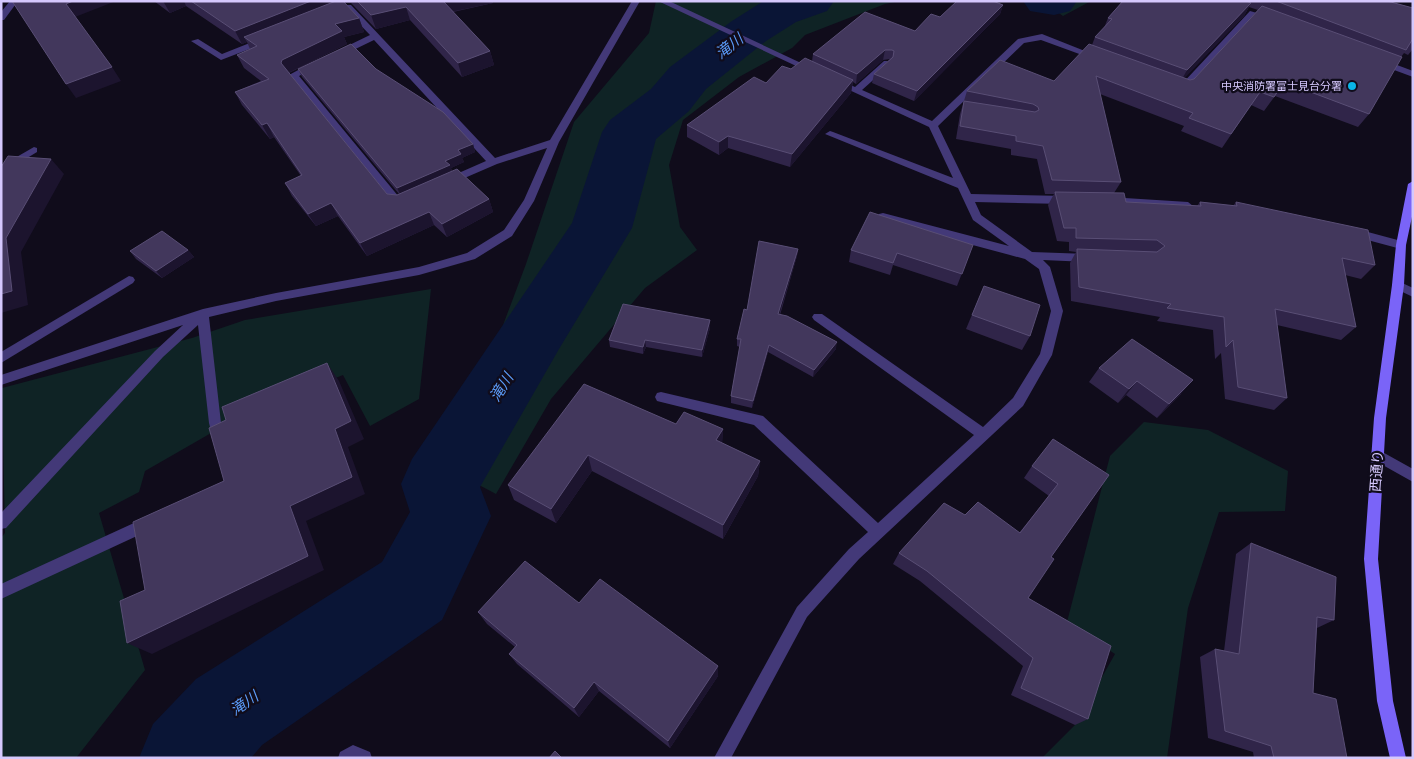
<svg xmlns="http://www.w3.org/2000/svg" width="1414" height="759" viewBox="0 0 1414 759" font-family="'Titillium Web','Noto Sans JP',sans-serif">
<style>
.green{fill:#0f2325}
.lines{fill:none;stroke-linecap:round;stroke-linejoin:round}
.river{fill:#0a1536;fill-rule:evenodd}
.lane{fill:#433978;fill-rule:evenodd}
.street{fill:#433978;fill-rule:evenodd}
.secondary{fill:#7a64f8;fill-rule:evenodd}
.wall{fill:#302549;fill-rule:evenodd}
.shaded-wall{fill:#1c142e}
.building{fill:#42375c;stroke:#594e75}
.poi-dot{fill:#0ab5e7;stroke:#100c1b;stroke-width:2}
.labels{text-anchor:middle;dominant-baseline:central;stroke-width:4.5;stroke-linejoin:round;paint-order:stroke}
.far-poi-label{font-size:11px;fill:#d5c8fd;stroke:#100c1b;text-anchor:end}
.street-label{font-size:14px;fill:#d5c8fd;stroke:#100c1b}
.water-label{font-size:15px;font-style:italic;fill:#5b9bf8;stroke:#100c1b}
</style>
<rect width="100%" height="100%" fill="#100c1b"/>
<path class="green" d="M656 1H900L885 4 805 35 792 48 739 77 683 120 669 165 680 227 697 250 645 288 551 399 496 494 449 469 526 264 574 122 649 33Z
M1042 1H1091L1063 16Z
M431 289 419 399 370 426 343 375 239 417 145 471 139 492 99 513 145 670 76 758H1V538L5 533 2 388 192 338 245 320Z
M1144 422 1208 430 1288 471 1285 511 1219 512 1188 608 1167 758H1042L1075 725 1115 654 1067 622 1110 456Z"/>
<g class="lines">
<path class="river" d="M834 1 827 11 796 22 766 41 706 89 689 111 656 139 632 228 559 349 480 487 491 516 442 620 262 745 251 758H139L153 724 196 679 382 562 410 512 401 484 412 459 572 223 602 132 610 120 651 89 670 67 732 21 762 2Z
M1023 1H1077L1070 11 1054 15 1030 11Z"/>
<path class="lane" d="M129 276 133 277 135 280 133 283 1 363V352Z"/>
<path class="street" d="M10 1H18L4 20H1V12Z
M632 1H640L559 142 534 201 512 236 475 259 419 275 276 301 209 317 221 423 220 427 215 429 210 427 209 423 198 325 163 357 6 528 1 529V513L155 351 183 325 1 385V375L203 309 276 293 419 267 467 253 504 230 524 200 547 148 497 164 453 183H445V179L486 161 374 40 341 56H335V52L370 35 345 9V5H351L495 158 550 140Z
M658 1H669L816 70 815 72H809Z
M1250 11 1257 13 1185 91 1175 89V85H1181Z
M1042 34 1100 57 1099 59H1093L1041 40 1024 43 938 126 971 194 1066 196 1071 200 1066 204 975 202 981 215 1032 252 1088 254 1094 258 1088 262 1043 260 1050 267 1063 311 1052 355 1023 406 859 559 807 617 731 758H714L797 607 849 549 868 532 754 425 661 402 657 401 655 397 657 393 661 392 763 416 878 523 974 435 814 320 812 317 814 314H822L983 427 1013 398 1040 354 1051 311 1039 269 1025 259 879 220 878 217 879 214 883 213 1009 246 973 220 958 188 825 134 830 131 833 132 953 178 929 127 832 82 837 79 855 87 884 61H890V65L862 90 932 121 1018 39Z
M265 37 268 38V42L221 60 191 41 198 39 222 54Z
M1381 59 1413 71V77L1378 64V60Z
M313 62 317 65 316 67 299 76 399 197H407L408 200 398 207 394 206 289 75Z
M34 147 37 148V152L1 174V166Z
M1109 197 1188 202 1193 206 1188 210 1105 204 1104 201Z
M1353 228 1405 242 1406 245 1401 249 1349 235 1348 232 1349 229Z
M1398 281 1413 288V297L1394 288 1392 285 1394 282Z
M1377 449 1413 469V482L1372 459 1370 455 1372 451Z
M147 517 152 519 154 524 152 529 1 599V584Z
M353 745 370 752 372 758H338L340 752Z"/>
<path class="secondary" d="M1413 181V212L1406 245 1404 285 1386 418 1378 559 1393 701 1406 758H1390L1377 701 1364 559 1374 418 1392 285 1396 245 1408 184Z"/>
</g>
<path class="wall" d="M154 1H492L493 3 453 12 490 51 494 65 462 77 410 20 376 29 351 3H345L359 18 364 32 344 37 347 44 289 73 387 194 397 195 399 194 302 77 298 69H376L473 144 475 152 462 158 464 162 451 168 452 171 489 199 493 212 447 237 434 225 367 256 338 216 316 226 292 196 285 183 301 176 274 137 270 139 242 105 235 92 261 81 244 68 237 55 250 49 247 42 242 44 186 6 170 13Z
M1123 1H1387L1413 8V49L1408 55 1404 53 1401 57 1369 114 1358 127 1275 96 1264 111 1251 105 1222 148 1181 131 1184 126 1100 94 1121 182 1114 193 1126 202 1197 206 1200 202 1233 206 1236 202 1375 265 1361 279 1345 275 1356 327 1341 340 1277 325 1287 398 1274 410 1225 399 1221 353 1215 359 1213 330 1157 321 1160 317 1071 301 1070 263 1076 252 1069 251V242L1057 241 1048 205 1054 194H1045L1037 159 1011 155V149L956 139 960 114 967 91 1054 81 1092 45 1095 37 1104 28 1108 18ZM1249 7 1258 10 1194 79 1190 80 1184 78 1244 16Z
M1003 5 1000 14 914 101 872 83 874 74 890 59 883 60 856 84 853 82 851 93 790 167 728 148 719 155 687 137V125L791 69 812 61 813 54 915 31 940 17Z
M973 245 957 286 893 265 890 275 849 262 851 250Z
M798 249 797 256 780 315 836 349 813 377 768 352 752 408 731 403V396L740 347 737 346V339L747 310Z
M188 250 194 257 162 278 136 259 130 251Z
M984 286 1030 336 1022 350 966 329Z
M710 320V328L702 357 646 347 643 354 610 347 609 340Z
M1099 368 1181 394 1157 418 1126 395 1118 403 1089 382Z
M676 424 723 429 722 443 760 461 758 476 723 539 592 471 556 523 514 500 508 485Z
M1032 466 1109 475 1051 557 1028 598 1088 719 1075 725 1011 695 1023 666 920 581 893 564 899 553 965 515 1019 533 1049 496 1024 478Z
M1251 543 1334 620 1317 628 1313 693 1347 758H1254L1253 752 1208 738 1200 657 1215 649 1224 651 1236 554Z
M579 603 718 666V676L670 748 599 691 579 717 517 664 509 654 515 647 487 624 478 612Z"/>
<path class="shaded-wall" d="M73 1H116L75 17 66 4Z
M163 1H184L186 6 170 13Z
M311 1H344L244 37 247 42 242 44 235 31Z
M443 1H492L493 3 446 13Z
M1251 3 1244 16 1180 83 1187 70Z
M1003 5 1000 14 914 101 917 91Z
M406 7 410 20 376 29 371 15Z
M359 18 364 32 344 37 347 44 288 73 281 63 282 60 335 24Z
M885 50 883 60 856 84 857 74Z
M490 51 494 65 462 77 458 63Z
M112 67 121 81 76 98 66 84Z
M853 80 851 93 790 167 792 154Z
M267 123 274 137 270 139 262 125Z
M728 136V148L719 155V142Z
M473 144 475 152 462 158 464 162 451 168 452 173 401 196 397 188 445 161 458 150Z
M51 159 64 174 21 252 28 305 1 313V294L6 238Z
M489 199 493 212 447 237 442 224Z
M331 203 338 216 316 226 308 214Z
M429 212 434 225 367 256 360 243Z
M798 249 797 256 777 322 778 314Z
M188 250 194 257 162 278 156 271Z
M710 320V328L702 357V350Z
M645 340 646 347 643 354V347Z
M837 342 836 349 813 377 814 370Z
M769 345 768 352 752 408 753 401Z
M327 363 339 381 364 439 348 447 365 494 306 521 324 570 152 654 127 643 290 506 335 429Z
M1193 380 1181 394 1157 418 1169 404Z
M1137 381 1126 395 1118 403 1129 389Z
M723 429 722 445 716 440Z
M588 455 592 471 556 523 551 509Z
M760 461 758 476 723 539V525Z
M718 666V676L670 748 668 741Z
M594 682 599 691 579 717 574 708Z"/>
<path class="building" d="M12 1H73L66 4 112 67 66 84Z
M191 1H311L235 31Z
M336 1H343L359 18 335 24 342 31 282 60 281 63 387 194 397 195 457 169 489 199 442 224 429 212 360 243 331 203 308 214 285 183 302 175 267 123 262 125 235 92 269 79 237 55 257 46 244 37Z
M357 1H443L490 51 458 63 406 7 371 15Z
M957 1H993L1003 5 917 91 874 74 893 57 894 51 892 50H885L857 74 813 54 865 12 915 31 931 14 940 17Z
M1123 1H1246L1251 3 1187 70 1095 37 1112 19 1108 18Z
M1276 1H1387L1413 8V41L1412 40 1406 50Z
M1262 6 1402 57 1369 114 1284 82 1274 97 1260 92 1231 134 1189 118 1193 113 1096 76 1121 182 1052 180 1043 146 1016 141V136L960 126 964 101 1035 112 1039 110 1038 107 1033 104 967 91 1000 60 1054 81 1089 44 1190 80 1194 79Z
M351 44 376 69 443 112 473 144 458 150 461 154 445 161 450 165 397 188 298 69Z
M805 58 853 80 792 154 728 136 719 142 687 125 754 77 766 83 782 66 791 69Z
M8 156 51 159 6 238 12 291 1 294V167Z
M1055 192 1124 193 1126 202 1201 206 1200 202 1237 206 1236 202 1368 230 1375 265 1342 258 1356 327 1275 309 1287 398 1238 387 1233 340 1226 347 1224 317 1167 308 1171 304 1079 287 1077 249 1157 252 1165 246 1157 240 1076 238V228H1064Z
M870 212 973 245 962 274 897 253 893 263 851 250Z
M162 231 188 250 156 271 130 251Z
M759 241 798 249 778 314 787 316 837 342 814 370 769 345 753 401 731 396 741 339H737L744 309 747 310Z
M984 286 1040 305 1030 336 972 315Z
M623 304 710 320 702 350 645 340 643 347 609 340Z
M1132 339 1193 380 1169 404 1137 381 1129 389 1099 368Z
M327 363 351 421 335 429 352 477 290 506 308 556 127 643 120 601 145 590 133 522 224 481 209 428 226 420 222 407Z
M584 384 676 424 684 412 723 429 716 440 760 461 723 525 588 455 551 509 508 485Z
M1053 439 1109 475 1051 557 1054 559 1028 598 1111 646 1088 719 1021 688 1033 658 927 571 899 553 944 503 965 515 978 502 1020 533 1058 484 1032 466Z
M1251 543 1336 577 1334 620 1317 617 1313 693 1336 699 1347 758H1274L1271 746 1225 731 1215 649 1239 654Z
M525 561 579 603 600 579 718 666 668 741 594 682 574 708 509 654 517 645 478 612Z
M555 751 562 758H549Z"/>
<circle class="poi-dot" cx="1352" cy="86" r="5"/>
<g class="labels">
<g class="far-poi-label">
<text x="1342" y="86">中央消防署富士見台分署</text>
</g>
<g class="street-label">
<text transform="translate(1376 471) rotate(-86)">西通り</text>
</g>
<g class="water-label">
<text transform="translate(729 46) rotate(-38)">滝川</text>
<text transform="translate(501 387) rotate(-58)">滝川</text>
<text transform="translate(244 703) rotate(-35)">滝川</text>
</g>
</g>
<rect width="1414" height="759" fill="none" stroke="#d5c8fd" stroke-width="5"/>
</svg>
